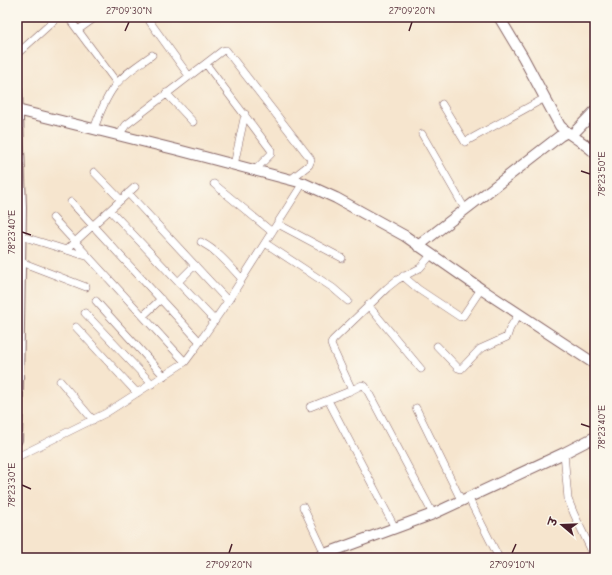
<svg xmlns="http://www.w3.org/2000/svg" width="612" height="575" viewBox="0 0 612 575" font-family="'Comic Neue','Playpen Sans Deva',sans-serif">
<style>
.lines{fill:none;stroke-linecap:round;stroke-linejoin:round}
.street-casing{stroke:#866464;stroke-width:8}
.secondary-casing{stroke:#866464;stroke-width:12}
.street{stroke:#fff;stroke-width:7}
.secondary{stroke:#fff;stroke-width:10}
.ticks{fill:none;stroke:#4a1f2b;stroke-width:1.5}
.neatline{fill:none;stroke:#4a1f2b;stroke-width:1.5}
.ticks-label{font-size:10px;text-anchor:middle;fill:#4a1f2b}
</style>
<rect width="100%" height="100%" fill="#fbf7ec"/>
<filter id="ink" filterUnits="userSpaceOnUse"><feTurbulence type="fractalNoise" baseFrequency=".025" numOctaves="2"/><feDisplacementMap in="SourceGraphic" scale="8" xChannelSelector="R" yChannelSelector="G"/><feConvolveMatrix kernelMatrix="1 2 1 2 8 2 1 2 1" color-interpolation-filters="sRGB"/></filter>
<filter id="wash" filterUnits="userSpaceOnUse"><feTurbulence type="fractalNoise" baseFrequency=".012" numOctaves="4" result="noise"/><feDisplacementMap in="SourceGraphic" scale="16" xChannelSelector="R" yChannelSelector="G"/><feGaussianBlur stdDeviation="0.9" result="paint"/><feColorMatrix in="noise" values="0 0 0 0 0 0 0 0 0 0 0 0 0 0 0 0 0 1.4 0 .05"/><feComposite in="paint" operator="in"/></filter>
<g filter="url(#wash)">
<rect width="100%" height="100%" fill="#f6e5ce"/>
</g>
<g filter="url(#ink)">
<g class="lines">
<defs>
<path id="street" d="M68 17 117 83
M150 22 189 76
M78 30 96 17
M17 54 58 17
M206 64 271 150V154L254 171
M166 93 193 122
M442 104 465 142 545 98
M94 129C99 115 105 99 114 87 123 74 140 64 152 55
M422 134 465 209
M119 135 126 125 222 51 226 50 310 158 311 160 309 165 290 180
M234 165 245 114
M94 172 121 200
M214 184 272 232
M128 193 228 301
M71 202 200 342
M110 210 215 321
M53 218 185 362
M278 224 342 258
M21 236 86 256
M201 242C218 251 229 265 242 279
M265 243 333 288 348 301
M66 250 135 187
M21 262 86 287
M403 276 418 289 460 317 463 316 481 289
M178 282 195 265
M96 301 164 376
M368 305 421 369
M85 313 152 384
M143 316 161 299
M76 327 137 393
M437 346 458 368 461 369 480 349 507 337 510 328 519 314
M60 381 93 420
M350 391 362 385 365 386 433 514
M328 400 395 528
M310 407 350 391 351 388 332 347 331 344 333 340 387 288 397 280 420 268 431 255
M416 408 461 500
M564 453 568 499 574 514 595 558
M17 457 106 413 185 362 194 350 228 301 303 183
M468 497 499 558
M303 507 325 554"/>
<path id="secondary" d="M499 17 523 57 560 126C570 136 584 142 595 153
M17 90 21 208 17 440
M17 110 178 150 303 183 336 198 405 236 481 289 595 364
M572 135 595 111
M418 246 560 136 567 132
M314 558 433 514 564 453 595 437"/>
</defs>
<use href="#street" class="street-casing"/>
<use href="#secondary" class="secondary-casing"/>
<use href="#street" class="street"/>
<use href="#secondary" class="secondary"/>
</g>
</g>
<path class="ticks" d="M125 31 129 22M409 31 412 22M581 171 590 174M22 232 31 235M581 424 590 427M22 485 31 489M229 553 232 544M512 553 516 544"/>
<rect width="612" height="575" fill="none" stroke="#fbf7ec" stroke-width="44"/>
<g transform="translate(562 525) rotate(289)" stroke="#fbf7ec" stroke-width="3" paint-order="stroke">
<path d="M0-3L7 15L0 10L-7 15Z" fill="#4a1f2b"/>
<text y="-6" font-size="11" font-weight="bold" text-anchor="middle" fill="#4a1f2b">उ</text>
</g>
<rect x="22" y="22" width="568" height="531" class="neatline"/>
<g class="ticks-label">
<text x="129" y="14">27°09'30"N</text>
<text x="412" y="14">27°09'20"N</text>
<text transform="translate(601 174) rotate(-90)" y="4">78°23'50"E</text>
<text transform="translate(11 232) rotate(-90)" y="4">78°23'40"E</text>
<text transform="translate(601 427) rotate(-90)" y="4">78°23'40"E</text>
<text transform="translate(11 485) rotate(-90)" y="4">78°23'30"E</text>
<text x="229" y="568">27°09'20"N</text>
<text x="512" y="568">27°09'10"N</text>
</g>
</svg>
